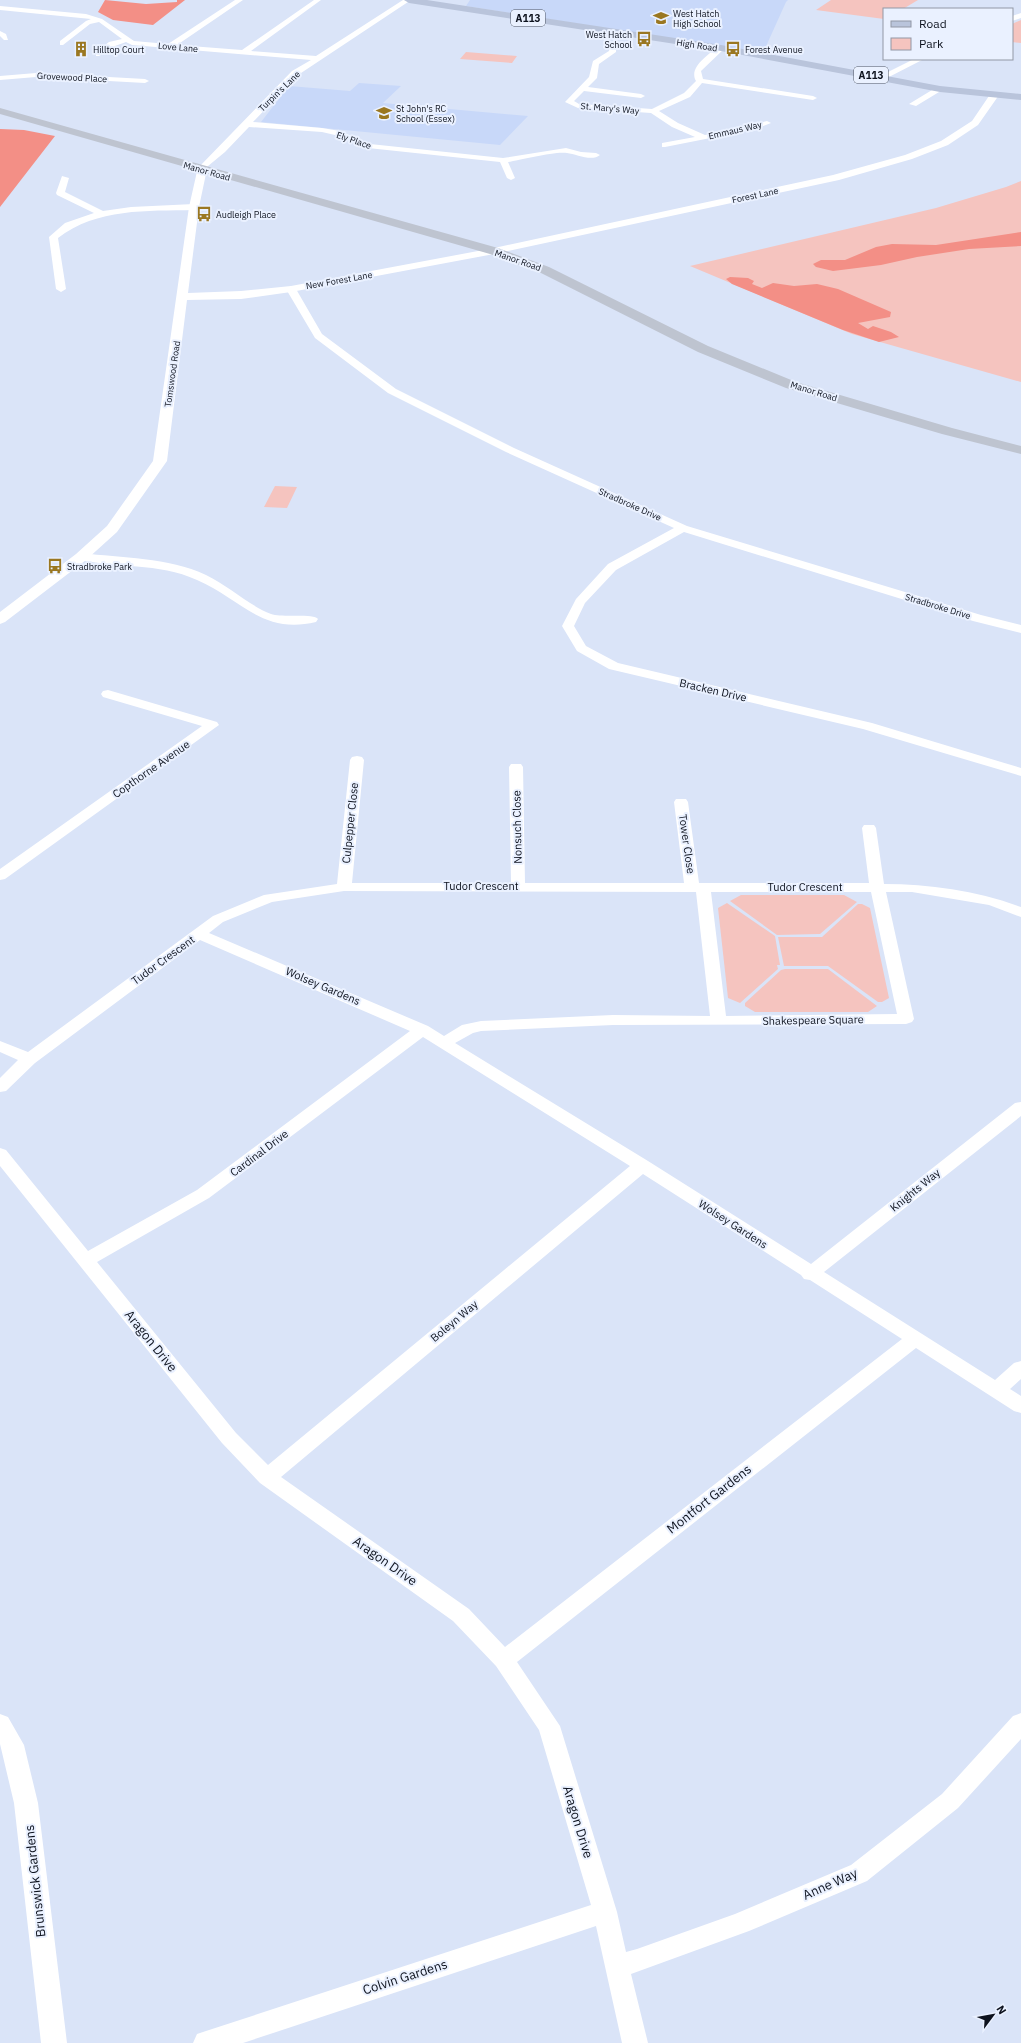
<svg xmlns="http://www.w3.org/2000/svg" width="1021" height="2043" viewBox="0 0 1021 2043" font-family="'IBM Plex Sans',sans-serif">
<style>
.built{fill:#c8d8f9}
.green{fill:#f5c4bf}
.forest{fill:#f38f86}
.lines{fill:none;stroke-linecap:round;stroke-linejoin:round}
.minor{fill:#fff;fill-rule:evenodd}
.tertiary{fill:#fff;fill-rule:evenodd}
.secondary{fill:#bec4d0;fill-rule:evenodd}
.primary{fill:#b9c4db;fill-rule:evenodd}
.labels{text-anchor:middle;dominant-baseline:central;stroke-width:4;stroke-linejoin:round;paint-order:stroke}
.far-poi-label{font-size:9px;fill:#0d121e;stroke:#eaf1ff;text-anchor:start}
.far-street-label{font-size:9px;fill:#0d121e;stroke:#eaf1ff}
.shield{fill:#eaf1ff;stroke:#4f5562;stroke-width:1}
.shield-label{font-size:10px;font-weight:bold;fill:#0d121e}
.street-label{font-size:11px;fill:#0d121e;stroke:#eaf1ff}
.near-street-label{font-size:13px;fill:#0d121e;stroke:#eaf1ff}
</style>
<rect width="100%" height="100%" fill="#dae4f8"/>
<path class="built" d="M470 0H788L786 2 763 53 466 6Z
M359 83 401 86 383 103 528 116 500 145 261 122 289 86 350 91Z"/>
<path class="green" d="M831 0H918L903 9H884V19L816 10Z
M1021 20V43L1012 42V24Z
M466 52 517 56 512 63 460 59Z
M1021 181V382L852 334 690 266 936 208 1006 187Z
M275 486 297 487 287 508 264 507Z
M741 895H844L857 902 820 934 777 935 730 901Z
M727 903 775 936 780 965H777L778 969 740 1003 728 998 718 908Z
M858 904H862L870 908 889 998 882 1002H878L828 966H784L778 937H822Z
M785 969H828L877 1006 868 1012H755L745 1006V1003L781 970Z"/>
<path class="forest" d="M105 0 146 4 177 2V0H185L153 25 113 20 98 12Z
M0 129 24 130 55 136 0 207Z
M1021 232V246L969 249 917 257 881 265 833 271 816 267 813 264 821 260H845L876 247 892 244 936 245Z
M730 277 748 278 754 281 752 284 762 288 773 283 794 286 817 284 838 289 891 312 890 317 858 323 868 329 873 326 891 332 899 337 879 342 843 330 732 284 726 279Z"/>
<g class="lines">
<path class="minor" d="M235 0H243L177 45 242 50 314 0H321L251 51 316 56 403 0H411L298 75 253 122 322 128 340 131 370 144 503 158 566 148 581 152 596 153 600 155C592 162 576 154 567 153 555 151 521 160 508 162L515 178 511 180 507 178 500 162 368 148 335 135 322 132 249 127 225 152 202 171 198 169 199 167 292 71 311 60 132 45 126 42 115 46 99 56H96V52L109 42 122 39 99 22 90 24 63 45H60V41L86 21 91 19 0 10V6L86 14 102 19 134 41 168 44Z
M1021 13V18L1012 21V16Z
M0 31 6 34 8 40H4L0 36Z
M718 46 725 48 701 71 703 79 813 96 817 98 813 100 702 83 690 97 659 111 678 123 705 135 767 121 771 123 756 129 665 147H662V143L695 137 672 127 651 113 578 108 565 102 589 77 593 61 609 51 610 47H616V52L599 64 597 78 588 87 641 94 645 96 641 98 584 91 574 101 579 104 652 109 684 93 696 81C688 67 709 55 718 46Z
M914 59H924L885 79 878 77Z
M36 73 145 79 149 81 145 83 36 77 0 80V76Z
M937 87 944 89 916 106 909 104Z
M62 176 69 178 65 192 103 211 131 207 194 204 198 207 194 210C147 211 97 208 58 238L66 289 61 292 56 289 49 237 65 223 94 213 57 195 56 193Z
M291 286 296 289 322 334 396 389 514 448 687 526 981 615 1021 625V633L973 621 684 532 616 570 585 603 574 626 586 646 618 663 872 723 1021 768V776L863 729 609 669 577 651 562 626 576 599 608 564 674 528 506 452 388 393 315 338 286 289Z
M81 553C122 558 168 557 206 575 229 586 248 605 271 614 282 618 314 613 318 619L316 622C262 635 241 599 197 580 158 562 116 569 77 559L75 557 77 555Z
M108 690 217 722 219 725 5 879 0 880V869L202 726 103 697 101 694 103 691Z
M357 756 362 757 364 760 352 883H511L509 767 511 764H521L523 767 525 883H684L674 802 676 799H686L688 802 699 883H869L862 828 864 825H874L876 828 884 884C930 884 978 891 1021 907V917L989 905 912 892H886L914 1019 912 1022 906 1024 613 1025 481 1031 473 1033 455 1043 648 1161 811 1264 1015 1103 1021 1102V1116L824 1272 995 1380 1014 1363 1021 1361V1379L1010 1389 1021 1396V1413L1014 1411 916 1348 517 1662 560 1726 617 1912 626 1952 637 1949 735 1914 851 1865 942 1794 1013 1716 1021 1713V1739L958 1808 867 1881 749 1931 631 1974 648 2043H622L596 1926 243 2043H193L197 2034 206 2031 591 1905 539 1730 496 1666 453 1621 260 1483 222 1443 0 1166V1148L6 1150 88 1251 197 1190 410 1031 200 940 35 1063 6 1091 0 1092V1078L18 1060 0 1052V1041L28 1052 213 916 264 895 337 884 350 760 352 757ZM344 891 696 892 710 1016 613 1015 481 1021 462 1025 444 1036 428 1026 209 933 223 922 272 902ZM711 892H871L897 1014 726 1016ZM423 1037 630 1166 268 1465 236 1433 97 1262 209 1198ZM643 1174 801 1275 804 1279 810 1280 902 1339 505 1647 469 1609 281 1477Z
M0 1714 8 1717 24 1745 38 1803 67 2043H41L14 1803 0 1744Z"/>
<path class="tertiary" d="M994 92 999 95 978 125 948 145 912 159 839 180 494 254 291 292 241 299 187 300 167 461 117 532 86 560 5 622 0 624V612L76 554 107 526 153 461 189 207 198 167 202 166 207 169 199 207 188 293 241 291 291 286 494 248 833 175 905 155 941 141 972 121 991 93Z"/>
<path class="secondary" d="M0 108 498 248 549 267 708 346 796 382 952 428 1021 446V454L942 434 786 388 698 352 541 273 490 254 0 114Z"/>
<path class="primary" d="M404 0H427L721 45 940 86 1021 94V100L940 92 721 51 409 3Z"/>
</g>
<defs>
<symbol id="school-bare" viewBox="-9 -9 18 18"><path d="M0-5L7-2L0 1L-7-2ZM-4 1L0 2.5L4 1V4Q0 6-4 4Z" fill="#9a7721" stroke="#eaf1ff" stroke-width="2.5" paint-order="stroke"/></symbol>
<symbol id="bus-bare" viewBox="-9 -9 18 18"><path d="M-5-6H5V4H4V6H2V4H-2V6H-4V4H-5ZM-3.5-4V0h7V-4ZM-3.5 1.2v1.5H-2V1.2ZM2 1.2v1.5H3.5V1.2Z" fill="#9a7721" stroke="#eaf1ff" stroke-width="2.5" paint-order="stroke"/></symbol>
<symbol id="building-bare" viewBox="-9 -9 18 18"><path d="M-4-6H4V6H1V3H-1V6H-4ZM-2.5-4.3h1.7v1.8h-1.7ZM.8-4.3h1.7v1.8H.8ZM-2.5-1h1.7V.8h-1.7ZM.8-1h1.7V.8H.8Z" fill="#9a7721" stroke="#eaf1ff" stroke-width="2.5" paint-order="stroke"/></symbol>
</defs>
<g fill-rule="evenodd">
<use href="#school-bare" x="650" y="7" width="22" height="22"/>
<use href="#bus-bare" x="633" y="28" width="22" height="22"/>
<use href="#building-bare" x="70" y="38" width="22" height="22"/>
<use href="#bus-bare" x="722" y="38" width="22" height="22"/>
<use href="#school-bare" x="373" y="102" width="22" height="22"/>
<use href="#bus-bare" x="193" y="203" width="22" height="22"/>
<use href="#bus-bare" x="44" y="555" width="22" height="22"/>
</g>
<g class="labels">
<g class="far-poi-label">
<text x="673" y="13">West Hatch<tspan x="673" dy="10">High School</tspan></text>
<text x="632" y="34" text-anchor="end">West Hatch<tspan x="632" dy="10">School</tspan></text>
<text x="93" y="49">Hilltop Court</text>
<text x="745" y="49">Forest Avenue</text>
<text x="396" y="108">St John's RC<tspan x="396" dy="10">School (Essex)</tspan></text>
<text x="216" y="214">Audleigh Place</text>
<text x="67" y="566">Stradbroke Park</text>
</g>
<g class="far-street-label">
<text transform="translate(697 45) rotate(9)">High Road</text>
<text transform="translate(178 47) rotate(5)">Love Lane</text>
<text transform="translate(72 77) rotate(3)">Grovewood Place</text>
<text transform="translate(279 91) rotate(-44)">Turpin's Lane</text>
<text transform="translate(610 108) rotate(5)">St. Mary's Way</text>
<text transform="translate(735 130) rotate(-13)">Emmaus Way</text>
<text transform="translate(354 140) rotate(19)">Ely Place</text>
<text transform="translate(207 171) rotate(16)">Manor Road</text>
<text transform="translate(755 195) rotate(-12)">Forest Lane</text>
<text transform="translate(518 260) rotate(19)">Manor Road</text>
<text transform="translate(339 280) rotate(-10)">New Forest Lane</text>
<text transform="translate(172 374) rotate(-82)">Tomswood Road</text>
<text transform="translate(814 391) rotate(17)">Manor Road</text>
<text transform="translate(630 504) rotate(24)">Stradbroke Drive</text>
<text transform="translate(938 606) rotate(17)">Stradbroke Drive</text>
</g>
<g class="shield">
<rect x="511" y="10" width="34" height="16" rx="3"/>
<rect x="854" y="67" width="34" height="16" rx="3"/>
</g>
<g class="shield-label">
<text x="528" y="18">A113</text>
<text x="871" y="75">A113</text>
</g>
<g class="street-label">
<text transform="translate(713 690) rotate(13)">Bracken Drive</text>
<text transform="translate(151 769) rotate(-35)">Copthorne Avenue</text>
<text transform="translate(350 823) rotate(-84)">Culpepper Close</text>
<text transform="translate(517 827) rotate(-91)">Nonsuch Close</text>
<text transform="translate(687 844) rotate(82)">Tower Close</text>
<text x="481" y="886">Tudor Crescent</text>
<text x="805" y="887">Tudor Crescent</text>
<text transform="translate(163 960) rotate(-36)">Tudor Crescent</text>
<text transform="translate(323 986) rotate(23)">Wolsey Gardens</text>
<text transform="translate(813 1020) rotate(-1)">Shakespeare Square</text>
<text transform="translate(259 1153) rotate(-37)">Cardinal Drive</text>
<text transform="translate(915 1190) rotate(-39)">Knights Way</text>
<text transform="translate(733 1224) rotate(33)">Wolsey Gardens</text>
<text transform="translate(454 1321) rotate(-40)">Boleyn Way</text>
</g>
<g class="near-street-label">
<text transform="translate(151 1341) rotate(51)">Aragon Drive</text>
<text transform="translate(709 1499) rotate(-38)">Montfort Gardens</text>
<text transform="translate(385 1561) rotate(35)">Aragon Drive</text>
<text transform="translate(578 1822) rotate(73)">Aragon Drive</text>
<text transform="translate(35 1881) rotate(-96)">Brunswick Gardens</text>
<text transform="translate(830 1884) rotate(-24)">Anne Way</text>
<text transform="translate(405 1977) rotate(-18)">Colvin Gardens</text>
</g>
</g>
<rect x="883" y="8" width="130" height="52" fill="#eaf1ff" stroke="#9298a5"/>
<rect x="891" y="21" width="20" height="6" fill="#b9c4db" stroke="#9298a5"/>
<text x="919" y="28" font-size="12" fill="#0d121e">Road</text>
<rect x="891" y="38" width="20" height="12" fill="#f5c4bf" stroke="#9298a5"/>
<text x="919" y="48" font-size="12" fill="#0d121e">Park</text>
<g transform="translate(993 2015) rotate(58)" stroke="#eaf1ff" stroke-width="3" paint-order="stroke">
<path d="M0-3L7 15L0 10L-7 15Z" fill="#0d121e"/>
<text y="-6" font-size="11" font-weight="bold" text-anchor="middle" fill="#0d121e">N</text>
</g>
</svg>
